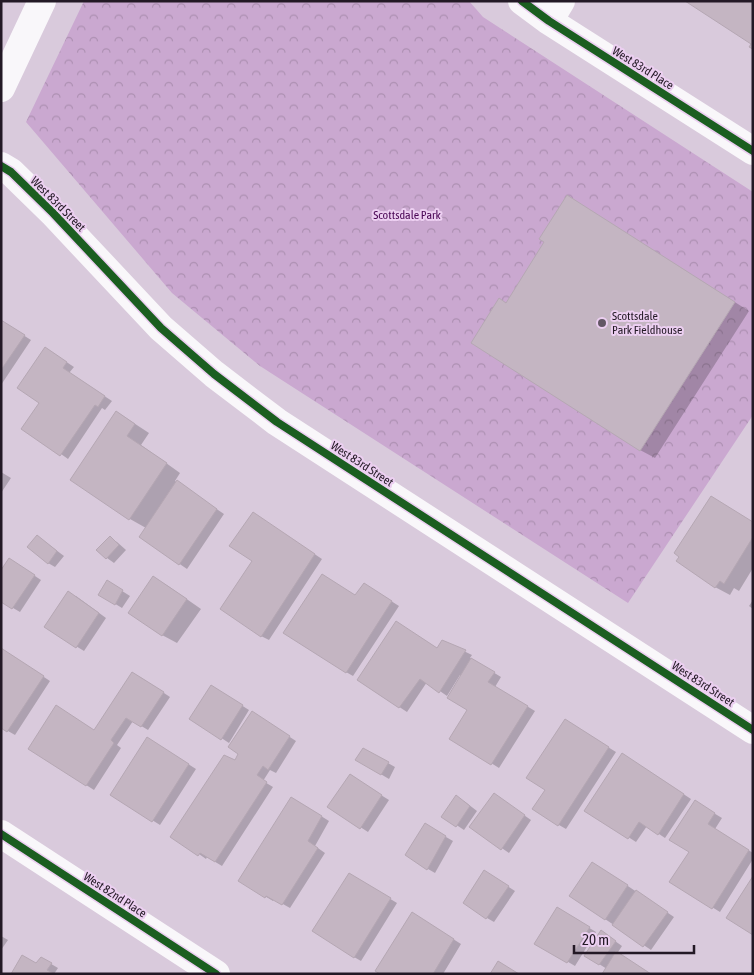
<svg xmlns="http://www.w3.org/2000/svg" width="754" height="975" viewBox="0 0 754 975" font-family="'Asap Condensed',sans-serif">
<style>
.park{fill:url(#park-crowns)}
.shadow{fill:#0003}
.building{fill:#c4b5c2;stroke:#b5a7b3}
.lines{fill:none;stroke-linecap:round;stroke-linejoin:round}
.minor{stroke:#f9f7fa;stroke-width:28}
.cycleway-casing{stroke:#eccff1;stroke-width:11}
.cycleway{stroke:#1b5e20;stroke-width:8}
.poi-dot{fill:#635765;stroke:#eccff1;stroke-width:2}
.labels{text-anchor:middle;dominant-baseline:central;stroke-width:4;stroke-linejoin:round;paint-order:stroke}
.street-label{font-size:12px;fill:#231925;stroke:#eccff1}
.park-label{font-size:12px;fill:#490554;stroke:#eccff1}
.poi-label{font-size:12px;fill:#231925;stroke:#eccff1;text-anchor:start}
</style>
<defs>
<pattern id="park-crowns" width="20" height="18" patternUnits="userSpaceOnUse" patternTransform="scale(1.25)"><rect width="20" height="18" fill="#caa8d0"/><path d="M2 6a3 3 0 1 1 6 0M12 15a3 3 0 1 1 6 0" fill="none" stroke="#ad90b2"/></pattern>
</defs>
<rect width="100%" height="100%" fill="#d9cadc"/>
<path class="park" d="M84 1H469L483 17 753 192V415L628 603 260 366 172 293 26 122Z"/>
<path class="shadow" d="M581 205 749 311 655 458 640 450 506 304Z
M1 321 31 340 1 385Z
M53 353 74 367 69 373 112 401 105 410 102 408 68 459 61 454 41 402Z
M117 412 149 433 141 445 180 473 175 481 224 514 187 569 140 537 146 528 130 519Z
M1 472 11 478 1 493Z
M260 518 322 559 269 640 261 636 254 561Z
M753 523V568L739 591 734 588 730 595 715 587Z
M110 538 117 542 126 550 114 563 107 558 98 550Z
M44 541 64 556 55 567 48 563Z
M17 564 41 580 20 612 1 601Z
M154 578 168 586 201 609 177 643 162 635Z
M108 582 130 596 122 608 99 594Z
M372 589 399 606 353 676 346 672 356 597Z
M76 596 106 618 84 651 45 627Z
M753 600V609L749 606Z
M443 641 472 655 470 658 501 677 495 687 535 711 499 768 451 738 468 710 462 677 460 675 447 696 427 682 407 712 358 680 437 649Z
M9 654 50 681 15 735 1 727Z
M140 677 170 697 148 730 133 721 117 745 121 748 94 790 30 749 95 731Z
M219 691 249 710 229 743 191 718Z
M259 717 296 741 276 773 270 770 263 781 273 787 222 866 207 857 206 859 199 854 236 762Z
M572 725 616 752 566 829 559 825 546 790Z
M155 743 196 769 160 825 112 795Z
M363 749 395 767 389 779 357 760Z
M630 759 691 799 665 838 647 826 636 842 586 810Z
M350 776 389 800 368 832 329 807Z
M292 798 329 821 315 846 325 853 290 908 274 899 273 901 240 881Z
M501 799 531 820 509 853 471 827Z
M464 801 477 811 464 830 443 816Z
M702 806 722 818 715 829 753 853V859L720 912 671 882 690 852Z
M425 825 453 841 435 873 428 869Z
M607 872 674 917 651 950 605 919Z
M349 874 397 903 361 961 354 957Z
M492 876 515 891 494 922 487 918Z
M558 909 596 932 575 966 536 943Z
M420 918 461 944 443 974H382Z
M1 936 8 940 1 950Z
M608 936 622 946 607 969 599 964Z
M41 958 58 968 54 974H12L37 965Z"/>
<path class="building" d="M685 1H753V49L749 47 751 44Z
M567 195 735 302 640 451 471 343 499 298 506 303 544 242 539 239Z
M1 320 25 335 1 370Z
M45 347 67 362 63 368 105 396 98 407 95 405 60 456 21 429 39 403 17 388Z
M116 411 135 424 127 436 167 463 129 520 70 480Z
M177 480 217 509 179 565 139 537Z
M711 496 753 522V537L724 584 720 581 715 588 676 561 679 557 674 553Z
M253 512 315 554 261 637 220 609 252 561 229 546Z
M37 535 57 551 48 564 27 547Z
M110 536 119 545 106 559 96 550Z
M9 558 35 575 12 609 1 602V570Z
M322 574 355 595 364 583 392 601 346 673 283 633Z
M153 576 187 599 162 636 128 613Z
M107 580 123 590 115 605 98 595Z
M68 591 99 613 76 648 44 627Z
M396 621 437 648 442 640 466 650 439 693 420 679 399 708 357 680Z
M1 648 44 676 7 732 1 728Z
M471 658 495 672 488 682 528 706 491 765 449 739 467 710 447 698Z
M132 672 164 692 141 727 126 718 111 740 114 743 86 786 28 749 56 705 94 730Z
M211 685 243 705 221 740 189 719Z
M252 711 290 736 268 770 263 766 257 775 267 782 215 862 200 853 198 856 170 837 224 755 235 760 238 754 228 747Z
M565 719 609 747 558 826 532 809 545 790 526 778Z
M147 737 189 764 152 822 110 795Z
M363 748 389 762 381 775 355 760Z
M622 753 684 794 658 835 639 822 628 839 584 811Z
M350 774 382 795 360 829 327 807Z
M494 793 525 815 501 850 469 827Z
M456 795 470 806 456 827 441 817Z
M291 797 322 816 308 841 318 848 282 905 266 896 265 898 238 881Z
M695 800 715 813 708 824 749 850 712 909 669 882 689 852 669 840Z
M425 823 446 836 427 870 405 855Z
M592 862 628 885 605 920 569 896Z
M484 870 509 886 486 919 463 903Z
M349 873 391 898 354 958 312 931Z
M753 876V935L726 918Z
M636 890 668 912 643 947 612 925Z
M557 907 590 927 567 963 534 944Z
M412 912 454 939 433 974H380L375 971Z
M601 930 616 941 599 965 584 956Z
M616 951 651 974H602Z
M22 955 36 963 41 957 52 963 47 970 54 974H11Z
M498 961 519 974H490Z"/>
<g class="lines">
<path class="minor" d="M522 1 549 21 753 151
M549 21 561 1
M1 88 42 1
M1 166 11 172 53 213 161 328 214 374 277 422 753 730
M1 834 216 974"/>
<defs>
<path id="cycleway" d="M522 1 549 21 753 151
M1 166 11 172 53 213 161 328 214 374 277 422 753 730
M1 834 216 974"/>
</defs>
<use href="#cycleway" class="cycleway-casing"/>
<use href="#cycleway" class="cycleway"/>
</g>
<circle class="poi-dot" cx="602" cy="323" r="5"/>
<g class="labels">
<g class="street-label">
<text transform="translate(643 68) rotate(32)">West 83rd Place</text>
<text transform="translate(58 204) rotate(45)">West 83rd Street</text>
<text transform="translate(362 464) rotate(33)">West 83rd Street</text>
<text transform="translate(703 684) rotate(33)">West 83rd Street</text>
<text transform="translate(115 895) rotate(33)">West 82nd Place</text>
</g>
<g class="park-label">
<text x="407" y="215">Scottsdale Park</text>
</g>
<g class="poi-label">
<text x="612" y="316">Scottsdale<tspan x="612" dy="14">Park Fieldhouse</tspan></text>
</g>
</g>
<rect width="754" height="975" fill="none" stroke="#231925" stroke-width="5"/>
<path d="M574 945v8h120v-8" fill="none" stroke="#231925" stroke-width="2.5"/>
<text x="582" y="945" font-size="15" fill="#231925" stroke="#eccff1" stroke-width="4" paint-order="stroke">20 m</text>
</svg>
